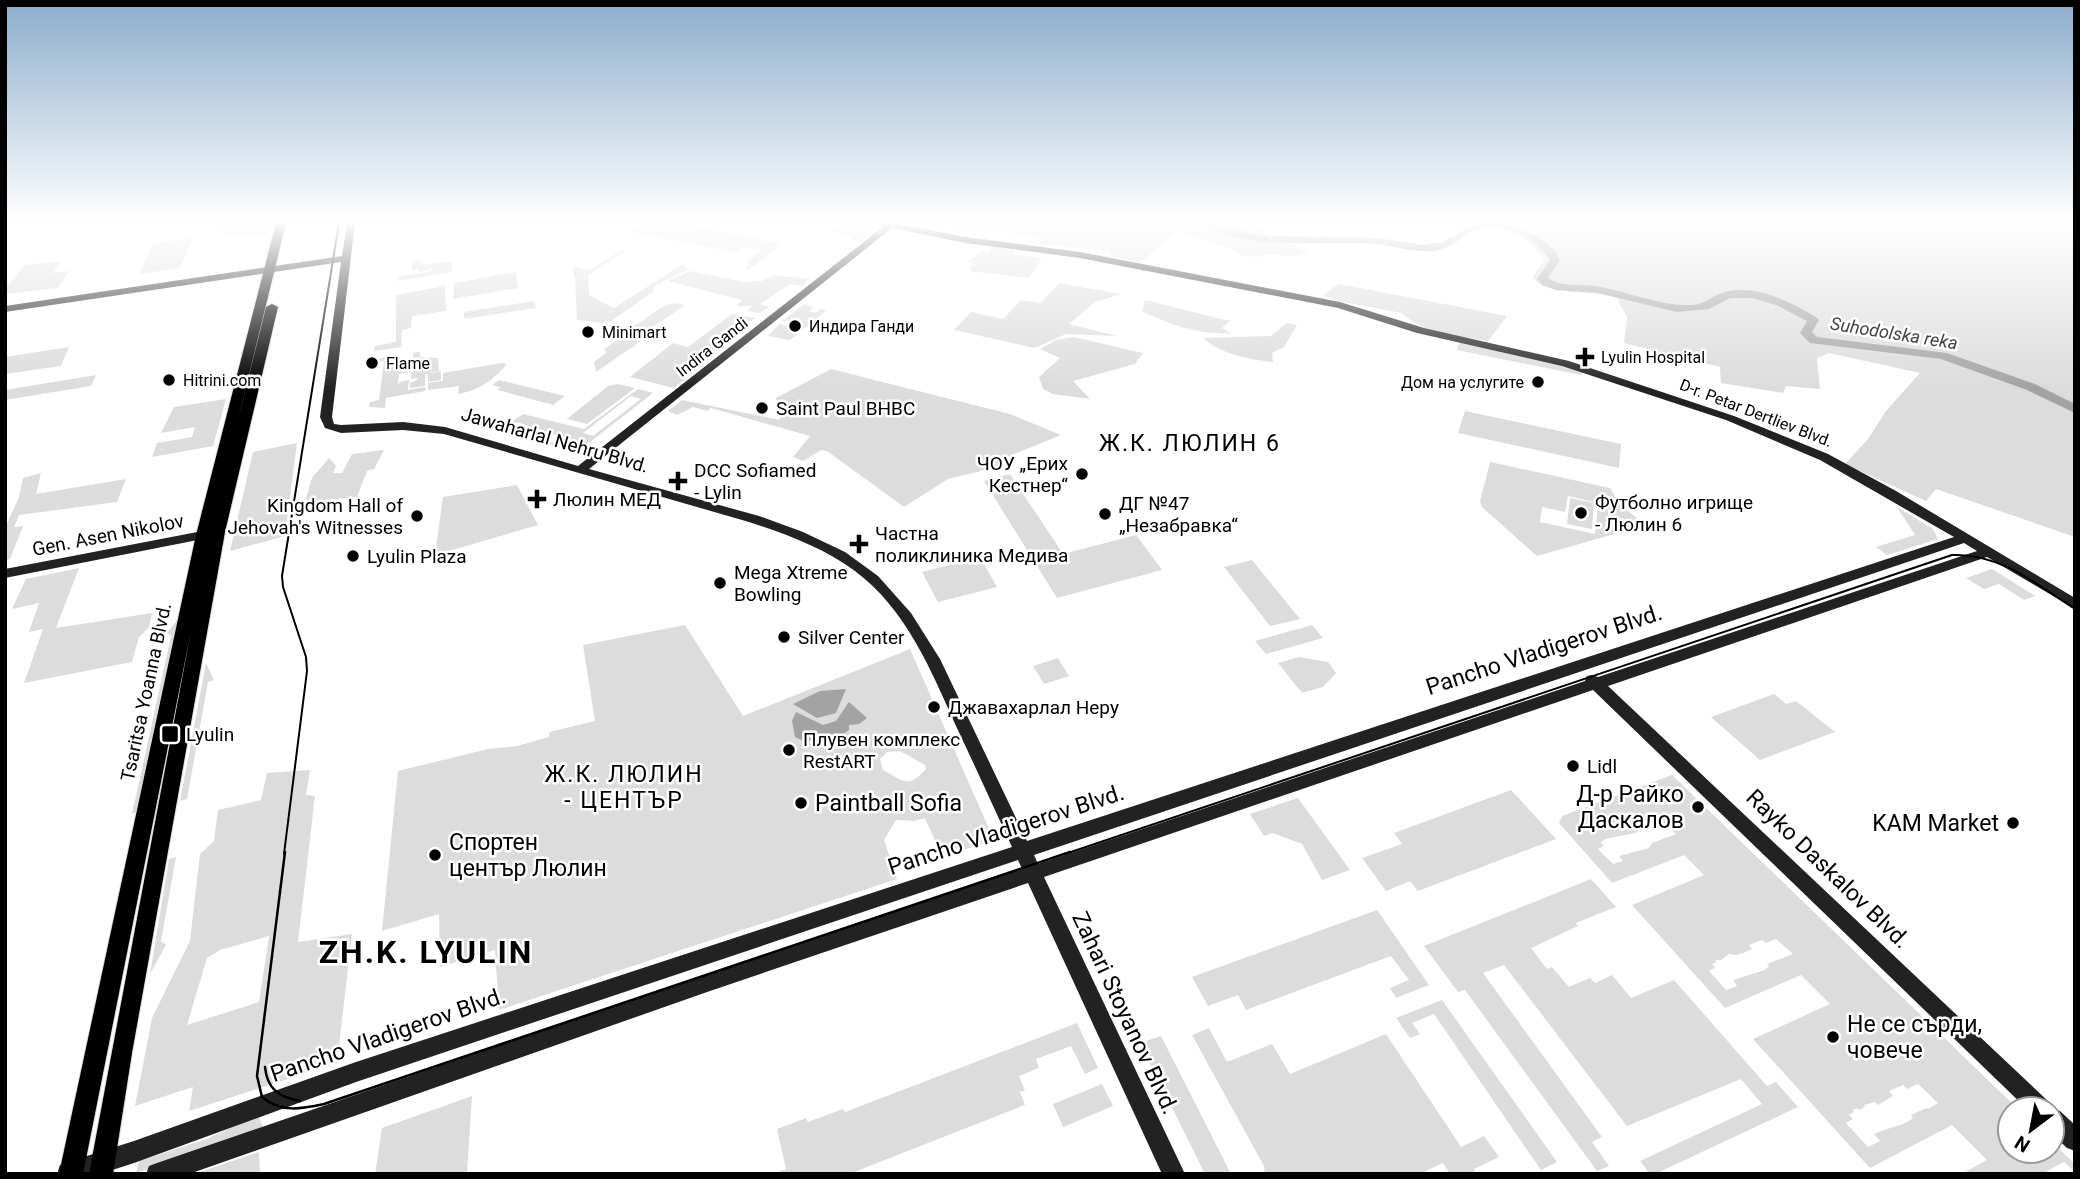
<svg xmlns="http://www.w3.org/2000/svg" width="2080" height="1179" viewBox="0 0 2080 1179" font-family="Roboto,sans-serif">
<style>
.green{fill:#dcdcdc;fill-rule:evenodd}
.water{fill:#a3a3a3}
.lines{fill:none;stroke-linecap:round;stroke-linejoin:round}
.river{fill:#a3a3a3;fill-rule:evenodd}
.primary-casing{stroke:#dbdbdb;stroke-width:2}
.secondary{fill:#222;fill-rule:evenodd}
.primary{fill:#000;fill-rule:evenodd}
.tram-far1{stroke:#000;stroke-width:2}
.tram{stroke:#000;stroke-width:2.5}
.poi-dot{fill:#000;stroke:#fff;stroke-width:2.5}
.labels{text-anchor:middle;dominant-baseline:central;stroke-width:5;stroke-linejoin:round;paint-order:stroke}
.far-poi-label{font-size:16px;fill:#000;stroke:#fff;text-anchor:start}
.far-street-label{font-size:16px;fill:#000;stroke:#fff}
.far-water-label{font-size:18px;font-style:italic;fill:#444;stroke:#fff}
.poi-label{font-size:19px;fill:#000;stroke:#fff;text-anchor:start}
.street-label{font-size:19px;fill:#000;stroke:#fff}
.quarter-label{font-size:23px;letter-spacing:2px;fill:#000;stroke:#fff}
.near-street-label{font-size:23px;fill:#000;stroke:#fff}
.near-poi-label{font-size:23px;fill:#000;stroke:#fff;text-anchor:start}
.near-district-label{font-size:32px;font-weight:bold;letter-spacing:2px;fill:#000;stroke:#fff}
</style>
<rect width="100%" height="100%" fill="#fff"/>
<path class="green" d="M222 223H262L270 231 271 235 229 237 222 230 211 229Z
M682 223 783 244 749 269 745 268 748 266 747 261 762 249 744 248 747 246 745 245 735 252 631 232 646 224Z
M841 223H860L878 227 861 242 851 240 854 237 829 231Z
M945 223H1244L1261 227C1271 244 1295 240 1308 254L1290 256 1270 254 1257 257 1241 255 1230 248 1186 235 1181 229C1167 242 1155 248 1141 263L1111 256 1110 251 1040 244 1042 240 1039 238 982 228 975 235Z
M1511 223H2075V537L1936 489 1926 501 1845 464 1868 439 1886 411 1920 373 1829 353 1817 358 1820 389 1786 386 1783 393 1721 383 1720 367 1624 343 1627 317 1615 295C1592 291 1546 296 1532 277L1545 259 1525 239 1501 230Z
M193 238 180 268 139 274 153 243Z
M992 247 1015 250 1013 254 1042 258 1029 278 969 271 973 264 967 262 982 251 989 252Z
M622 250 626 251 588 275 589 295 614 308 683 264 687 270 654 286 653 292 611 321 603 323 577 320 575 279 572 269 576 267 589 270Z
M416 259H421V265L452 261V265L448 266H453L452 272 397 281 400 276 430 272 432 269 429 267V270L419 272 418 268 412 272V262Z
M61 261 53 273 69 271 58 288 5 294V289L24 265Z
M690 271 745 282 762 281 775 275 810 279 801 286 790 284 760 304 769 307 760 313 747 311 752 306H736L742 300 668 281Z
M516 272 518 288 453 299 454 283Z
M1059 283 1121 294 1095 302 1069 324 1117 336 1066 334 1035 348 954 330 971 312 1003 319 1021 300 1041 303Z
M1339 284 1507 316 1488 341C1460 336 1423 334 1402 313L1338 301 1323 295Z
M445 286 446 311 412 316 411 328 402 330 401 347 374 351 375 346 396 342V295Z
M1145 300 1230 321 1222 328 1230 333C1198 335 1172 325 1142 311Z
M534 301 536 308 464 319V312Z
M676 303 685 305 644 333 626 329C644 324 658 304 676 303Z
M804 304 814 307 810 311 815 313 821 309 827 310 790 340 768 336 780 323 784 326H797L788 323 789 321 781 322Z
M732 314 755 318 710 353 714 355 674 388 630 377 673 343 688 347Z
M1286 323 1297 325 1284 347 1272 353 1273 362C1251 360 1220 354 1203 338L1271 336Z
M629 332 661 340 658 342 644 339 596 372 594 362 607 352 603 350Z
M1073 337 1143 353 1135 364 1073 381 1090 399 1053 394 1043 389 1039 377 1060 358 1040 349 1056 340Z
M1460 341 1585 371 1581 375 1457 350Z
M69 347 61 366 5 374V357Z
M420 352V357L438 358 439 371 432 372V369L431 373 441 371V380L428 382V374H425V386L410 388V383L417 380V378L411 379 413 353Z
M396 356 397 361 410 359 409 372 399 374 398 385 400 382 409 380 408 390 425 387V391L386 398 385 408 369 407 370 402 379 400 384 361 371 363 368 370 369 360Z
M502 363 507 364C493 380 480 390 458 394L459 386 428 390V383L443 381V373Z
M831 369 1010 414 1061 435 1002 459 1005 465 948 479 904 507 827 451 821 450 803 461 793 457 810 436 711 408 707 411 693 407 677 415 668 411 682 400 780 420 776 398Z
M96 375 91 386 5 400V390Z
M499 380 565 396 553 405 498 390 500 387 492 385Z
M618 384 635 388 587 424 567 419 608 386Z
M638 389 653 393 577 452 499 431 523 414 584 429ZM631 396 641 399 593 436 583 433ZM517 422 572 440 564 446 557 444 509 429Z
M226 399 213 446 152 457 157 443 192 437 195 427 161 433 174 407Z
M1465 411 1621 444 1619 468 1458 433Z
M297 443 285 536 230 551 253 452Z
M384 450 374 469 367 471 357 497 305 502 312 478 329 458 336 466 333 473H342L352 454Z
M1490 462 1610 488 1620 505 1646 525 1537 556 1482 507 1480 501ZM1568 496 1598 503 1595 534 1540 522 1542 507 1565 512Z
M41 473 36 494 126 479 117 502 19 515 14 527 23 526 10 559 5 560V528L19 497 23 478Z
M1010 474 1063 554 1136 535 1162 570 1057 598 984 481Z
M517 485 538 525 435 555 443 497Z
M1570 498 1594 503 1592 529 1567 524Z
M1897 507 1933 529 1938 539 1887 555 1876 547 1915 535Z
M980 557 997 587 938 602 922 572Z
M1252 560 1300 619 1270 626 1224 567Z
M79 568 56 628 152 613 149 627 139 637 132 662 24 683 43 629 29 632 39 603 12 609 26 579Z
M1992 569 2035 596 2024 600 1999 584 1984 589 1966 578Z
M180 616 139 811 132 814 171 636 167 633Z
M685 625 743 716 910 649 994 840 942 857 925 818 914 821 896 820 884 840 897 879 499 1010 495 950 440 967 439 914 382 931 398 771 488 749 517 746 549 737V732L595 721 583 645ZM900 751 925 765 926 769C908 789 904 781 883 770L880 759 887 752Z
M1312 625 1323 638 1266 654 1255 641Z
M1299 657 1328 662 1336 673 1323 687 1302 693 1278 663Z
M1058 658 1069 676 1044 684 1033 666Z
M206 663 214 680 208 682 187 799 180 801Z
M1774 694 1786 704 1796 701 1835 732 1760 760 1711 717Z
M310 770 306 795 315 796 298 942 352 934 337 1063 189 1111 193 1087 135 1106 152 1018 190 941 200 854 214 841 218 810 261 800 267 773ZM269 936 259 1002 187 1025 207 958 220 950Z
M1672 775 2018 1109H2010V1151H2052V1142L2075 1164V1172L2064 1162 2047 1171 2049 1174H1961L1987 1160 1952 1125 1870 1168 1753 1039 1830 1004 1801 975 1725 1008 1632 905 1704 875 1684 855 1612 883 1559 823 1562 816ZM1649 822 1652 825 1662 822 1676 834 1652 843 1649 848 1619 856 1623 861 1613 864 1598 849 1604 846 1601 843 1605 839 1635 833 1640 830 1637 827ZM1776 939 1793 954 1767 964 1769 966 1765 970 1733 980 1737 986 1726 990 1709 971 1715 968 1712 964 1716 962 1715 960H1721L1729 954C1739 956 1743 953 1752 949L1749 945 1762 940 1766 943ZM1918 1084 1938 1103 1928 1109 1926 1108 1911 1115 1913 1118C1902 1127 1888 1127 1874 1134L1880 1141 1868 1147 1846 1123 1853 1119 1849 1115 1854 1112 1853 1110 1857 1108 1859 1110 1865 1107 1864 1105 1875 1102 1878 1105 1893 1096 1889 1091 1903 1085 1907 1089Z
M1511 790 1556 839 1418 891 1410 881 1386 891 1362 858 1402 844 1394 833Z
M1298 798 1350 870 1322 880 1302 844 1273 833 1264 836 1250 814Z
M176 857 161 941 166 945 150 974 169 859Z
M1591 879 1616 907 1576 923 1578 926 1531 948 1547 969 1552 967 1569 987 1590 978 1595 983 1612 975 1631 998 1674 980 1767 1086 1776 1082 1798 1107 1655 1174H1650L1640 1161 1762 1104 1741 1079 1627 1126 1504 965 1483 973 1602 1137 1592 1142 1609 1166 1597 1171 1465 990 1458 992 1424 946Z
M1377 910 1429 985 1396 998 1390 988 1409 980 1391 956 1246 1010 1238 995 1208 1006 1192 977Z
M1442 1000 1557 1162 1541 1170 1434 1014 1412 1023 1420 1034 1410 1038 1396 1018Z
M1077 1023 1098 1068 1085 1074 1071 1046 1036 1059 1039 1068 1019 1076 1025 1090 1020 1092 1025 1105 849 1174H774L786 1169 777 1129 806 1118 808 1122 843 1109 845 1112Z
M1209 1028 1227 1062 1272 1044 1290 1074 1386 1034 1461 1147 1484 1136 1499 1157 1474 1169 1476 1174H1450L1443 1163 1419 1174H1265L1264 1166 1192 1035Z
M1161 1036 1231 1174H1205L1140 1043Z
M1102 1084 1113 1106 1063 1127 1053 1104Z
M472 1096 467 1174H375L382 1128Z
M258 1115 263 1127 262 1131 136 1173 139 1161 207 1139Z
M259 1152 260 1174H194Z"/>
<path class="water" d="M846 689 836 713 817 718 793 704 820 691Z
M849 702 867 718 859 724 849 725V730L830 743 816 738 806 742 795 737 792 721 796 712 823 725 836 721Z"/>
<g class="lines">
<path class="river" d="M1203 223H1217L1249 233 1270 236 1377 238 1425 245 1443 242 1476 223H1503L1539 237 1554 250 1560 260 1548 278C1561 287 1579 284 1595 286 1627 291 1658 306 1691 305 1705 305 1712 295 1725 292 1756 284 1792 302 1817 318L1819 320 1812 332 1817 337 1947 353 2035 384 2075 404V413L2027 390 1941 359 1810 343 1800 333 1807 321 1776 305 1752 298H1730L1709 309 1677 312 1597 293 1556 290 1542 285 1537 279 1550 260C1538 240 1505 221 1481 228 1463 233 1453 249 1434 251 1414 253 1395 246 1376 244 1329 240 1241 252 1203 223Z"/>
<defs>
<path id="primary" d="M276 223H286L237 424 266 307 272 304 278 307 225 532 132 1053 113 1174H89L191 631 83 1174H59L196 535Z"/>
</defs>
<use href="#primary" class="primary-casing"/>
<path class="secondary" d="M347 223H355L332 417 334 424 341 425 403 422 445 427 578 466 883 227 875 223H893L966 237 1080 252 1340 302 1424 328 1569 361 1734 416 1828 454 1896 491 2075 598V609L1987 557 1608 686 2049 1102 2052 1108 2060 1111 2075 1125V1151L2067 1148 2052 1134V1109H2027L1593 690 1044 877 1185 1174H1162L1028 883 710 991 189 1174H146L149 1166 157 1163 710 973 1022 869 1018 860 356 1082 134 1163 100 1174H57L60 1165 68 1162 134 1141 356 1062 1012 847C993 806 975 766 956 726 931 670 906 609 855 571 824 548 786 534 749 522L444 434 403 430 341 433 325 428 320 417 341 262 5 312V306L342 256ZM892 228 966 243 1080 258 1338 308 1417 333 1562 366 1726 420 1820 460 1954 537 1027 841 940 659 911 613 878 576 845 552 803 532 759 516 589 469ZM1964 543 1977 551 1598 677 1592 675 1587 676 1585 681 1038 864 1034 855Z
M213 529 218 530 220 533 218 536 5 578V569Z"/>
<use href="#primary" class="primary"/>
<path class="tram-far1" d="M284 854 307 671 306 657 283 587 282 576 339 223
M1065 854 1952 555C2000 553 2036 584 2075 609"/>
<path class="tram" d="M285 852 257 1076 262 1097C281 1113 301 1109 324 1104L1070 852
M265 1067C267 1089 279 1097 300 1101"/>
</g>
<linearGradient id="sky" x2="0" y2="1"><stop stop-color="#8cadcc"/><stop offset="0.57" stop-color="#fff"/><stop offset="1" stop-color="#fff" stop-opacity="0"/></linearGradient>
<rect width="2080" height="388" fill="url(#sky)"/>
<g class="poi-dot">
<circle cx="795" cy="326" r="7"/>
<circle cx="588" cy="332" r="7"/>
<path d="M1581.5 346.5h7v7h7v7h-7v7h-7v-7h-7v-7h7z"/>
<circle cx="372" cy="363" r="7"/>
<circle cx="169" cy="380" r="7"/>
<circle cx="1538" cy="382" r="7"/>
<circle cx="762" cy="408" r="7"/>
<circle cx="1082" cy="474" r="7"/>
<path d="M674.5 470.5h7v7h7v7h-7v7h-7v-7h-7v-7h7z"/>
<path d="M533.5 488.5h7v7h7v7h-7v7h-7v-7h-7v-7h7z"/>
<circle cx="1581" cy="513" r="7"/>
<circle cx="1105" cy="514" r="7"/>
<circle cx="417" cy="516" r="7"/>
<path d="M855.5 533.5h7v7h7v7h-7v7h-7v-7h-7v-7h7z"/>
<circle cx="353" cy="556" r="7"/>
<circle cx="720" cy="583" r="7"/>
<circle cx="784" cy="637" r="7"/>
<circle cx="934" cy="707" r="7"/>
<rect x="161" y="725" width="18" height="18" rx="3.5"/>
<circle cx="789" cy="750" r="7"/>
<circle cx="1573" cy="766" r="7"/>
<circle cx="801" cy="803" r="7"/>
<circle cx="1698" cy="807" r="7"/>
<circle cx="2013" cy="823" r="7"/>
<circle cx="435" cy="855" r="7"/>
<circle cx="1833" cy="1037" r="7"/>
</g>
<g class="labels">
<g class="far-poi-label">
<text x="809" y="326">Индира Ганди</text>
<text x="602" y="332">Minimart</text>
<text x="1601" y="357">Lyulin Hospital</text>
<text x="386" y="363">Flame</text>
<text x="183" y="380">Hitrini.com</text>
<text x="1524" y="382" text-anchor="end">Дом на услугите</text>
</g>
<g class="far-street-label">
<text transform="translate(712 347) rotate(-38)">Indira Gandi</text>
<text transform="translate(1756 413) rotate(21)">D-r. Petar Dertliev Blvd.</text>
</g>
<g class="far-water-label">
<text transform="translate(1894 333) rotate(9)">Suhodolska reka</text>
</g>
<g class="poi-label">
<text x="776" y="408">Saint Paul BHBC</text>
<text x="1068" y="463" text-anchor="end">ЧОУ „Ерих<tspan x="1068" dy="22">Кестнер“</tspan></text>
<text x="694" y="470">DCC Sofiamed<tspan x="694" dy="22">- Lylin</tspan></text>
<text x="553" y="499">Люлин МЕД</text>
<text x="1595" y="502">Футболно игрище<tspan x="1595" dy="22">- Люлин 6</tspan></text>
<text x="1119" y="503">ДГ №47<tspan x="1119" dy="22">„Незабравка“</tspan></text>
<text x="403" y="505" text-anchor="end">Kingdom Hall of<tspan x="403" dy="22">Jehovah's Witnesses</tspan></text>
<text x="875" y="533">Частна<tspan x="875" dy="22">поликлиника Медива</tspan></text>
<text x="367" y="556">Lyulin Plaza</text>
<text x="734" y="572">Mega Xtreme<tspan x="734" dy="22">Bowling</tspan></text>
<text x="798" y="637">Silver Center</text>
<text x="948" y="707">Джавахарлал Неру</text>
<text x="186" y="734">Lyulin</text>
<text x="803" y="739">Плувен комплекс<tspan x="803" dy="22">RestART</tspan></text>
<text x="1587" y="766">Lidl</text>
</g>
<g class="street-label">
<text transform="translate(555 440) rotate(16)">Jawaharlal Nehru Blvd.</text>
<text transform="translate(108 535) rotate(-11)">Gen. Asen Nikolov</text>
<text transform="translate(146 692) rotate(-78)">Tsaritsa Yoanna Blvd.</text>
</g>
<g class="quarter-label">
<text x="1190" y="443">Ж.К. ЛЮЛИН 6</text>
<text x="624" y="774">Ж.К. ЛЮЛИН<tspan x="624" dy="26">- ЦЕНТЪР</tspan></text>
</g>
<g class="near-street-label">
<text transform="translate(1544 650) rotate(-18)">Pancho Vladigerov Blvd.</text>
<text transform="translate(1006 830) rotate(-18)">Pancho Vladigerov Blvd.</text>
<text transform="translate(1828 869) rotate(44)">Rayko Daskalov Blvd.</text>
<text transform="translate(1125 1013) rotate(65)">Zahari Stoyanov Blvd.</text>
<text transform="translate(388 1035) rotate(-19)">Pancho Vladigerov Blvd.</text>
</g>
<g class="near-poi-label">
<text x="1684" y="794" text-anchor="end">Д-р Райко<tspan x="1684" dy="26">Даскалов</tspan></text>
<text x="815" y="803">Paintball Sofia</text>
<text x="1999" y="823" text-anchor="end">KAM Market</text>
<text x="449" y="842">Спортен<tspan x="449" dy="26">център Люлин</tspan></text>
<text x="1847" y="1024">Не се сърди,<tspan x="1847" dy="26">човече</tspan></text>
</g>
<g class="near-district-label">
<text x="426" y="952">ZH.K. LYULIN</text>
</g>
</g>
<rect width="2080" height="1179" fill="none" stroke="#000000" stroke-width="14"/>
<g transform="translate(2031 1130) rotate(212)"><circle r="33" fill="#ffffff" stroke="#999999" stroke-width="2"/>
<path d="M0-5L12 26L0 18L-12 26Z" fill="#000000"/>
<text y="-10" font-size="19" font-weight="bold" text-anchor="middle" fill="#000000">N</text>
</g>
</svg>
